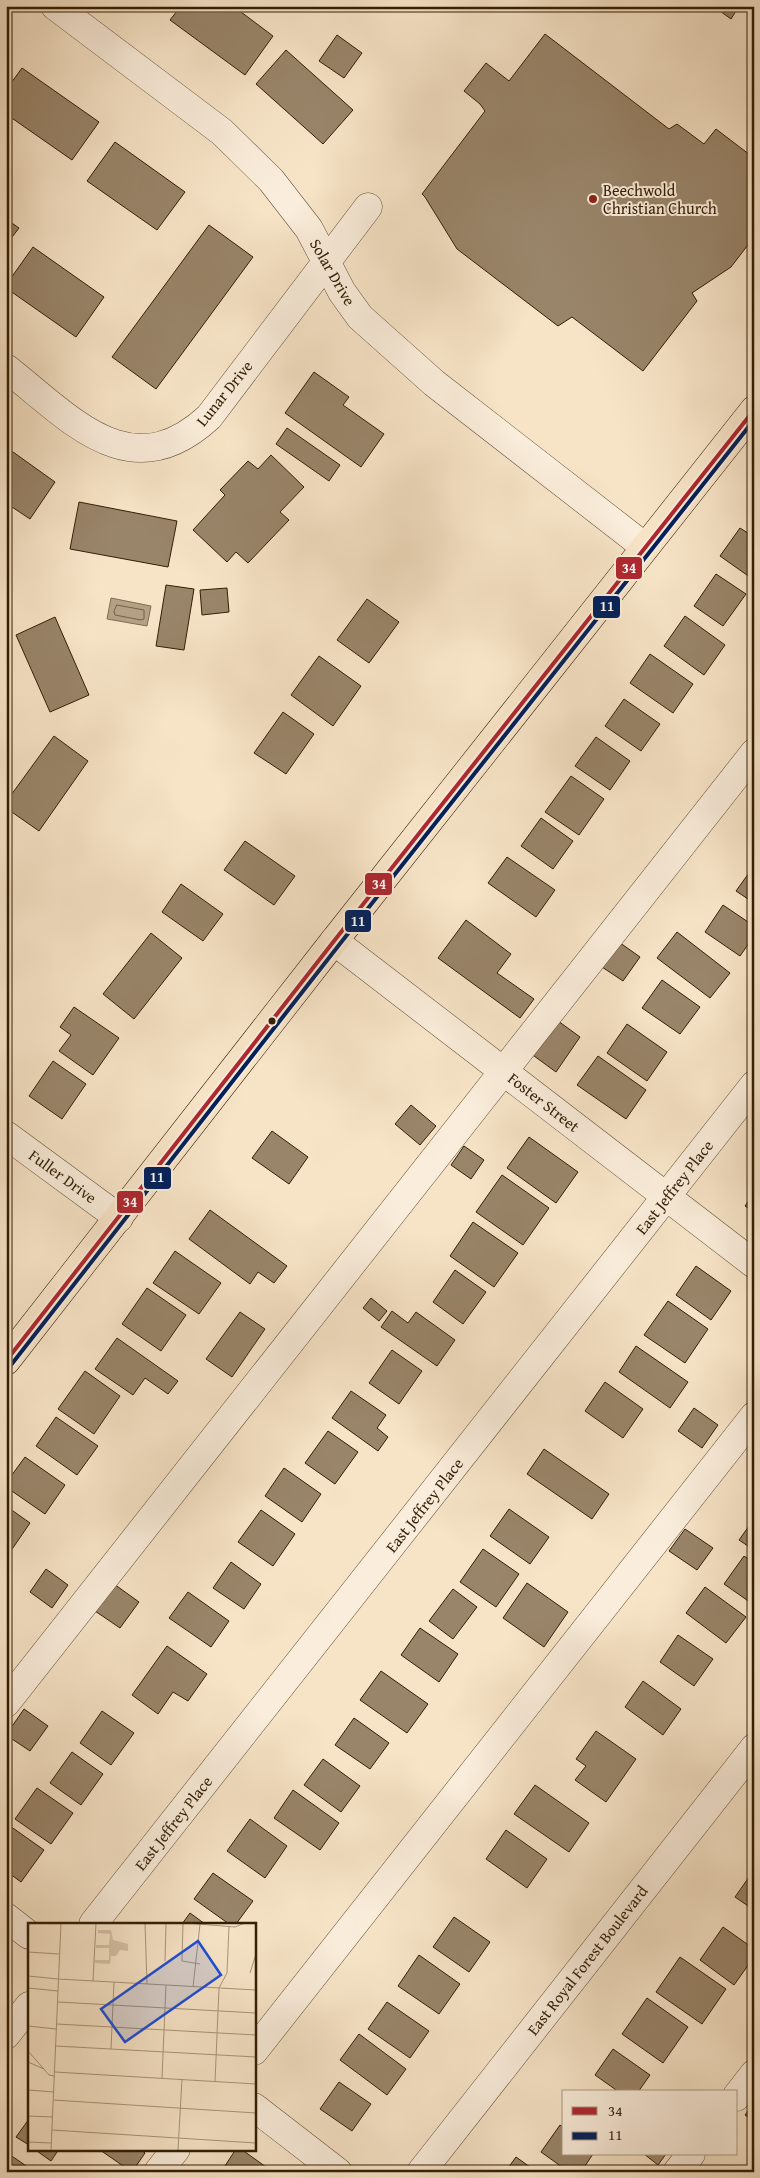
<svg xmlns="http://www.w3.org/2000/svg" width="760" height="2178" viewBox="0 0 760 2178" font-family="'Gentium Book Plus',serif">
<style>
.water{fill:#b4a185;stroke:#806d52}
.lines{fill:none;stroke-linecap:round;stroke-linejoin:round}
.shore{stroke:#746045;stroke-width:1}
.building{fill:#99856a;stroke:#331e05}
.minor-casing{stroke:#645036;stroke-width:29}
.major-casing{stroke:#331e05;stroke-width:29}
.minor{stroke:#faeddb;stroke-width:28}
.major{stroke:#f7e4c7;stroke-width:28}
.bus-1-casing{stroke:#faeddb;stroke-width:8}
.bus-2-casing{stroke:#faeddb;stroke-width:8}
.bus-1{stroke:#af272f;stroke-width:4}
.bus-2{stroke:#00205b;stroke-width:4}
.poi-dot{fill:#8f2418;stroke:#faeddb;stroke-width:2}
.bus-dot{fill:#331e05;stroke:#faeddb;stroke-width:2}
.labels{text-anchor:middle;dominant-baseline:central;stroke-width:4;stroke-linejoin:round;paint-order:stroke}
.poi-label{font-size:16px;fill:#331e05;stroke:#faeddb;text-anchor:start}
.street-label{font-size:16px;fill:#331e05;stroke:#faeddb}
.inset-road{fill:none;stroke:#a99579;stroke-width:1}
.view{fill:#1d4ed8;fill-opacity:0.15;stroke:#1d4ed8;stroke-width:2.5}
.inset-edge{fill:none;stroke:#331e05;stroke-width:2.5}
.line-badge{stroke:#faeddb;stroke-width:2}
.badge-label{font-size:14px;text-anchor:middle;font-weight:bold;fill:#fff}
</style>
<rect width="100%" height="100%" fill="#f7e4c7"/>
<filter id="stains"><feTurbulence type="fractalNoise" baseFrequency=".004" numOctaves="4"/><feColorMatrix values="0 0 0 0 .2 0 0 0 0 .09 0 0 0 0 .02 0 0 0 .5 -.17"/></filter>
<radialGradient id="worn" r=".72"><stop offset=".6" stop-color="#630" stop-opacity="0"/><stop offset="1" stop-color="#630" stop-opacity=".3"/></radialGradient>
<path class="water" d="M111 598 151 606 147 626 107 619Z"/>
<g class="lines">
<path class="shore" d="M117 605 144 610V619L141 620 115 615 114 612Z"/>
</g>
<path class="building" d="M181 6H233L273 36 245 75 170 20Z
M713 6H739L731 19Z
M545 34 669 129 677 124 704 144 716 129 754 158V237L731 267 692 293 697 301 643 371 572 317 558 326 457 249 425 197 422 194 485 111 480 104 464 91 486 63 509 81Z
M337 35 362 53 344 78 319 61Z
M286 50 353 110 323 144 256 84Z
M22 68 99 122 72 160 6 114V90Z
M115 142 185 192 157 230 87 181Z
M6 219 19 228 6 245Z
M209 225 253 257 156 389 112 357Z
M33 247 104 297 76 337 6 288V285Z
M314 372 349 397 343 405 384 434 361 467 285 413Z
M287 428 340 465 329 481 276 444Z
M6 447 55 482 30 519 6 503Z
M271 455 304 487 280 512 289 520 248 563 236 552 227 562 193 530 225 495 220 490 248 461 258 469Z
M79 502 177 521 168 567 70 549Z
M740 528 754 537V580L720 556Z
M716 574 746 594 723 626 694 606Z
M166 585 194 589 184 650 156 646Z
M227 588 229 612 202 615 200 590Z
M367 599 399 622 369 663 337 640Z
M685 616 725 645 704 675 664 646Z
M55 617 89 695 50 712 16 635Z
M650 654 693 684 673 713 630 683Z
M319 656 361 686 333 726 291 695Z
M624 699 660 724 641 751 605 726Z
M283 712 314 734 286 774 254 753Z
M54 736 88 761 39 831 6 808V802Z
M596 737 630 761 610 790 575 766Z
M571 776 604 799 579 835 545 812Z
M541 818 573 841 553 869 521 846Z
M245 841 295 876 274 905 224 870Z
M507 857 555 890 536 917 488 883Z
M754 866V903L736 891Z
M181 884 223 914 203 941 162 912Z
M723 905 754 926V936L740 956 705 932Z
M466 920 511 954 497 973 534 999 520 1018 438 958Z
M677 932 730 973 710 998 657 958Z
M151 933 182 958 134 1019 103 994Z
M616 940 640 957 623 981 599 965Z
M662 980 700 1007 680 1034 642 1008Z
M74 1007 119 1038 93 1075 59 1051 71 1035 60 1027Z
M554 1018 580 1037 556 1072 530 1053Z
M627 1024 667 1052 647 1081 607 1053Z
M598 1056 646 1090 626 1119 577 1085Z
M53 1061 86 1084 62 1119 29 1096Z
M411 1105 436 1126 420 1145 395 1124Z
M272 1131 308 1157 289 1184 252 1158Z
M529 1137 578 1172 556 1203 507 1168Z
M464 1146 484 1160 471 1179 451 1165Z
M502 1175 549 1208 523 1245 476 1212Z
M754 1193V1212L745 1206Z
M210 1210 287 1266 274 1283 258 1272 250 1284 189 1239Z
M473 1222 518 1253 494 1287 450 1256Z
M175 1251 221 1283 199 1314 153 1283Z
M696 1266 731 1291 711 1320 676 1295Z
M455 1270 486 1292 463 1324 433 1302Z
M147 1288 186 1315 161 1351 122 1324Z
M371 1298 387 1311 379 1321 363 1308Z
M668 1301 708 1329 685 1363 644 1335Z
M392 1311 408 1323 416 1312 455 1340 437 1366 381 1327Z
M240 1312 265 1329 232 1377 206 1359Z
M117 1338 178 1381 168 1394 145 1378 133 1395 95 1369Z
M636 1346 688 1382 670 1408 619 1372Z
M392 1350 422 1371 399 1404 369 1383Z
M85 1371 120 1396 94 1434 58 1409Z
M605 1382 643 1409 623 1438 585 1411Z
M351 1391 386 1415 377 1428 388 1437 378 1451 332 1418Z
M694 1408 718 1425 702 1448 678 1431Z
M56 1417 98 1446 77 1475 36 1446Z
M328 1431 358 1452 335 1484 305 1463Z
M544 1449 609 1494 592 1519 527 1474Z
M25 1457 65 1485 45 1514 6 1487V1483Z
M284 1468 321 1494 302 1522 265 1496Z
M6 1506 30 1523 6 1558Z
M509 1509 549 1537 530 1564 490 1536Z
M261 1510 295 1534 273 1566 238 1542Z
M754 1519V1550L739 1540Z
M685 1529 713 1548 697 1570 669 1551Z
M483 1549 519 1574 496 1607 460 1582Z
M744 1556 754 1563V1605L724 1584Z
M231 1562 261 1584 244 1609 213 1588Z
M46 1569 68 1585 52 1608 30 1592Z
M527 1583 568 1612 544 1647 503 1618Z
M114 1584 139 1602 120 1628 95 1611Z
M705 1587 746 1617 726 1643 686 1613Z
M453 1589 477 1607 453 1639 429 1621Z
M188 1592 229 1621 211 1647 169 1618Z
M420 1628 458 1654 439 1682 401 1655Z
M678 1635 713 1659 694 1686 660 1662Z
M167 1646 207 1674 188 1701 173 1692 158 1714 132 1695Z
M381 1671 428 1704 407 1733 360 1700Z
M643 1681 681 1709 663 1735 625 1707Z
M24 1709 48 1726 30 1751 6 1735Z
M102 1711 134 1733 111 1765 80 1743Z
M354 1718 389 1743 370 1769 335 1745Z
M596 1731 636 1759 606 1802 575 1780 586 1766 576 1759Z
M72 1752 103 1774 81 1805 50 1783Z
M323 1759 360 1786 341 1812 304 1785Z
M535 1785 589 1823 569 1852 514 1814Z
M37 1788 73 1813 51 1844 15 1819Z
M293 1790 339 1823 320 1850 274 1818Z
M250 1819 287 1846 265 1878 227 1851Z
M10 1826 44 1850 21 1882 6 1871V1832Z
M506 1830 547 1859 527 1888 486 1859Z
M754 1870V1910L735 1897Z
M213 1873 253 1901 236 1924H229L194 1899Z
M190 1913 205 1924H182Z
M454 1917 490 1942 469 1972 433 1947Z
M723 1927 754 1949V1957L734 1985 700 1960Z
M419 1955 460 1984 439 2014 398 1986Z
M680 1957 726 1989 702 2024 656 1992Z
M647 1998 688 2027 663 2063 622 2034Z
M387 2002 429 2031 410 2058 368 2029Z
M359 2034 406 2069 387 2095 340 2060Z
M613 2049 650 2075 638 2092H619L595 2075Z
M339 2082 371 2104 352 2131 320 2109Z
M754 2103V2121L745 2115Z
M29 2119V2145L16 2137Z
M560 2125 564 2128V2154H593L581 2172H569L541 2152Z
M34 2149H59L51 2161Z
M140 2149 145 2153 132 2172 100 2150Z
M236 2149H241L273 2172H221Z
M6 2152 35 2172H6Z
M644 2154H666L658 2165Z
M516 2157 537 2172H505Z"/>
<g class="lines">
<defs>
<path id="minor" d="M55 6 222 132 271 180 309 229 342 292 360 317 434 383 645 547
M6 368C70 418 130 490 209 417L368 207
M334 941 754 1264
M6 1135 119 1218
M6 1703 754 753
M6 1917 29 1935
M93 1924 754 1085
M6 2035 29 2006
M254 2051 754 1416
M736 2097 754 2074
M254 2107 338 2172
M158 2172 176 2149
M421 2172 754 1748
M677 2172 691 2154"/>
<path id="major" d="M6 1361 334 941 754 410"/>
</defs>
<use href="#minor" class="minor-casing"/>
<use href="#major" class="major-casing"/>
<use href="#minor" class="minor"/>
<use href="#major" class="major"/>
<defs>
<path id="bus-1" d="M6 1361 334 941 754 410"/>
<path id="bus-2" d="M11 1365 339 945 754 420"/>
</defs>
<use href="#bus-1" class="bus-1-casing"/>
<use href="#bus-2" class="bus-2-casing"/>
<use href="#bus-1" class="bus-1"/>
<use href="#bus-2" class="bus-2"/>
</g>
<circle class="poi-dot" cx="593" cy="199" r="5"/>
<circle class="bus-dot" cx="272" cy="1021" r="4.5"/>
<g class="labels">
<g class="poi-label">
<text x="603" y="190">Beechwold<tspan x="603" dy="18">Christian Church</tspan></text>
</g>
<g class="street-label">
<text transform="translate(333 272) rotate(60)">Solar Drive</text>
<text transform="translate(224 393) rotate(-51)">Lunar Drive</text>
<text transform="translate(544 1102) rotate(38)">Foster Street</text>
<text transform="translate(63 1176) rotate(36)">Fuller Drive</text>
<text transform="translate(674 1187) rotate(-52)">East Jeffrey Place</text>
<text transform="translate(424 1505) rotate(-52)">East Jeffrey Place</text>
<text transform="translate(173 1823) rotate(-52)">East Jeffrey Place</text>
<text transform="translate(587 1960) rotate(-52)">East Royal Forest Boulevard</text>
</g>
</g>
<g transform="translate(28 1923)">
<rect width="228" height="228" fill="#f7e4c7"/>
<path d="M70 7H83L85 17 100 21V28L92 27 88 33H83L82 41 67 40V37H81V25H68V22H81L82 11 70 10Z" fill="#d6c2a6"/>
<path class="inset-road" d="M117 0 119 61M155 0 154 38 172 41M158 0 207 4 217 0M0 29 31 31M137 38 138 0M222 50 228 31M0 53 30 56M30 56 228 67M65 58 68 0M165 64 172 1M0 65 30 68M30 79 228 90M29 101 228 112M0 103 28 106M28 123 228 134M83 126 86 59M0 128 21 152 26 153M0 139 16 146M27 149 228 161M134 155 138 62M187 159 191 65 199 50 201 3M0 167 26 169M25 177 228 190M0 193 25 194M24 207 228 220M0 219 23 220M23 227 33 0M150 227 154 156"/>
<path class="view" d="M170 18 193 52 97 119 73 86Z"/>
<rect width="228" height="228" class="inset-edge"/>
</g>
<g class="line-badge">
<rect x="615" y="556" width="28" height="24" rx="5" fill="#af272f"/>
<rect x="592" y="595" width="29" height="24" rx="5" fill="#00205b"/>
<rect x="364" y="872" width="29" height="24" rx="5" fill="#af272f"/>
<rect x="344" y="909" width="28" height="24" rx="5" fill="#00205b"/>
<rect x="143" y="1166" width="29" height="24" rx="5" fill="#00205b"/>
<rect x="116" y="1190" width="28" height="24" rx="5" fill="#af272f"/>
</g>
<g class="badge-label">
<text x="629" y="573">34</text>
<text x="607" y="611">11</text>
<text x="379" y="889">34</text>
<text x="358" y="926">11</text>
<text x="157" y="1182">11</text>
<text x="130" y="1207">34</text>
</g>
<rect width="760" height="2178" fill="none" stroke="#f7e4c7" stroke-width="25"/>
<rect x="8" y="8" width="745" height="2163" fill="none" stroke="#331e05" stroke-width="2.5"/>
<rect x="12" y="12" width="735" height="2153" fill="none" stroke="#331e05"/>
<rect x="562" y="2090" width="175" height="65" fill="#faeddb" stroke="#aa9a85"/>
<rect x="572" y="2107" width="25" height="8" fill="#af272f" stroke="#aa9a85"/>
<text x="608" y="2116" font-size="15" fill="#331e05">34</text>
<rect x="572" y="2132" width="25" height="8" fill="#00205b" stroke="#aa9a85"/>
<text x="608" y="2140" font-size="15" fill="#331e05">11</text>
<rect width="100%" height="100%" filter="url(#stains)"/>
<rect width="100%" height="100%" fill="url(#worn)"/>
</svg>
